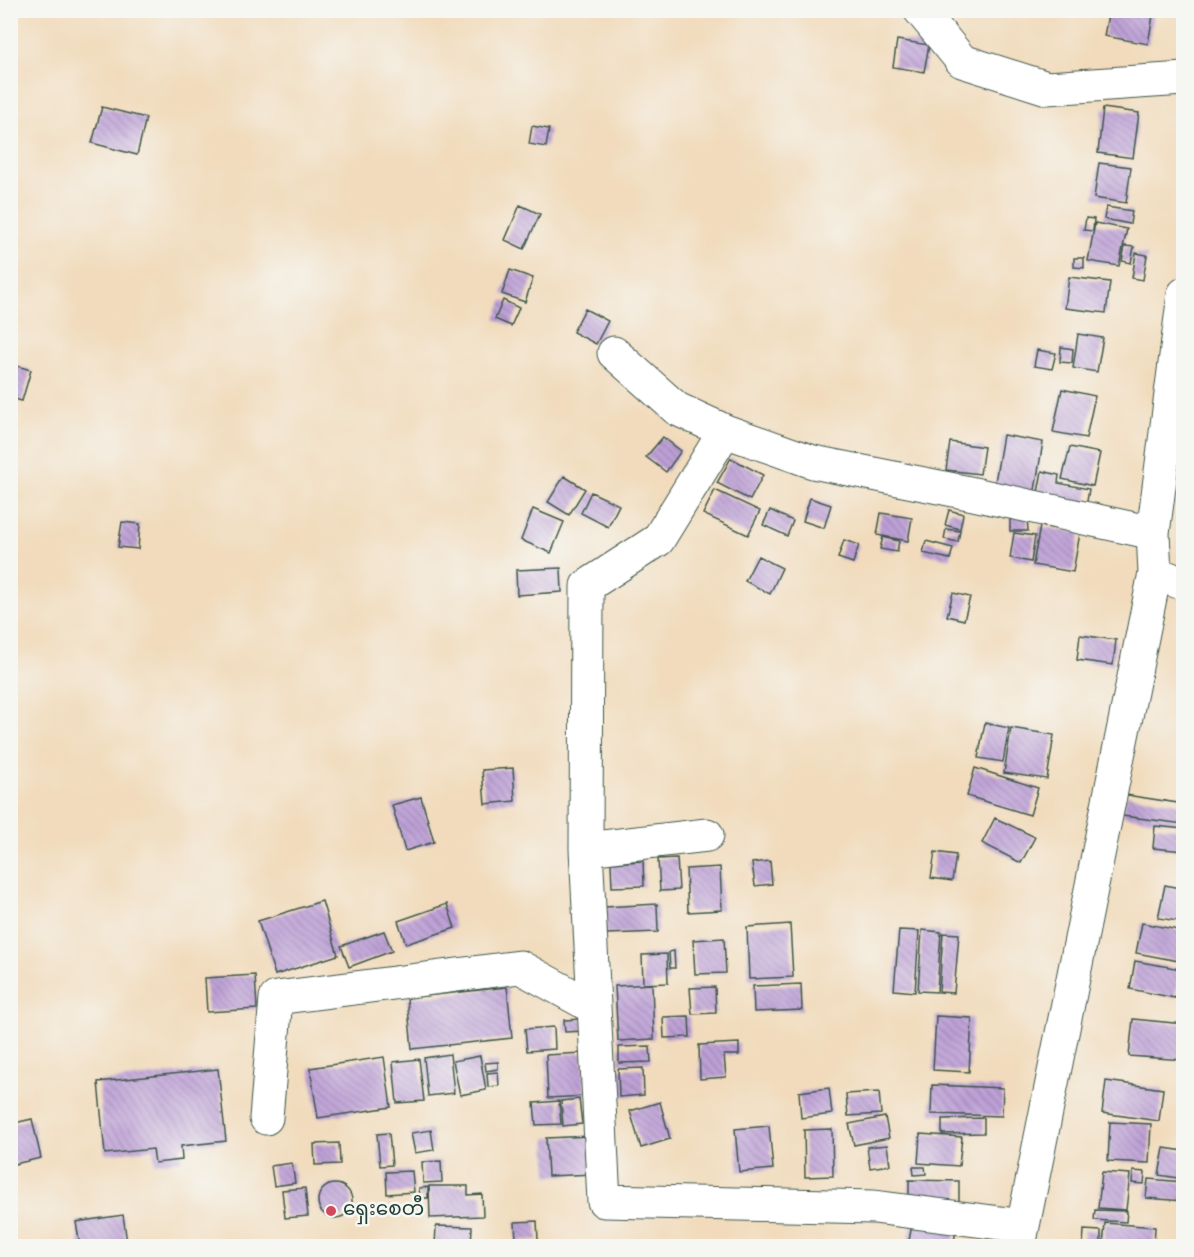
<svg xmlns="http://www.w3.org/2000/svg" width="1194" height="1257" viewBox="0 0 1194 1257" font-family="'Gochi Hand','Noto Sans Myanmar',sans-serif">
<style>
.building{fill:url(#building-back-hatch)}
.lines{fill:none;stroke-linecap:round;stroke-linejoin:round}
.minor-casing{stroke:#3e5548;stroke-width:35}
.minor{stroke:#fff;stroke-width:33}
.poi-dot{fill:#d1495b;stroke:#f6f6f2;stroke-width:2}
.labels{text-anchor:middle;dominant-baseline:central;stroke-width:5;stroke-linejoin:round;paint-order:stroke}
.poi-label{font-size:20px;fill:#1f3d34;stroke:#f6f6f2;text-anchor:start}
</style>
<defs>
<pattern id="building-back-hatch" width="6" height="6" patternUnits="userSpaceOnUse" patternTransform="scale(1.5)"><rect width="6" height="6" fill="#bea0d7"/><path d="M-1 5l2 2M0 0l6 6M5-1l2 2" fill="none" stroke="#9a84af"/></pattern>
</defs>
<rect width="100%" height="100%" fill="#f6f6f2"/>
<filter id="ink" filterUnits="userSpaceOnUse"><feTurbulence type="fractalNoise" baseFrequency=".0167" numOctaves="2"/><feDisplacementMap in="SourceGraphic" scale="12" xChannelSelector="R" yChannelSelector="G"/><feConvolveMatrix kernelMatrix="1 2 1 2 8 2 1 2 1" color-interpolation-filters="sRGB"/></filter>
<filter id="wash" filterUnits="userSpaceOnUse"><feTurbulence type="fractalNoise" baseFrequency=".008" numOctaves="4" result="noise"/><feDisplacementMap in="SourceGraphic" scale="24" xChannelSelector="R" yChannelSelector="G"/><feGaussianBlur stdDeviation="1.35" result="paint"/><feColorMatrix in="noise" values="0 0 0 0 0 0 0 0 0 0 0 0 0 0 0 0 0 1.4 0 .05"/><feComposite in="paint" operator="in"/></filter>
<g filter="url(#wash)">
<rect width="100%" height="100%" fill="#f1dbbc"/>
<g id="blocks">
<path class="building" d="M1109 10H1154L1148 44 1104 36Z
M897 40 929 45 924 72 893 67Z
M102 107 146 118 137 155 92 143Z
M1103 108 1139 113 1133 158 1098 153Z
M532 126 549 129 546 147 529 144Z
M1099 163 1131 167 1126 203 1094 198Z
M520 205 540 214 524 249 505 240Z
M1106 207 1132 211 1130 224 1104 219Z
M1086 218 1094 219 1093 231 1084 230Z
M1095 223 1127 229 1119 266 1088 261Z
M1125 246 1134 247 1131 263 1122 261Z
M1136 253 1147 255 1143 280 1132 278Z
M1074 258H1084V268L1074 267Z
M510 270 533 278 525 302 502 294Z
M1069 277 1110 282 1106 313 1065 308Z
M503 300 519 308 511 326 495 319Z
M585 309 608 321 596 344 573 332Z
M1078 334 1103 338 1097 372 1073 368Z
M1061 347 1073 349 1072 363 1060 362Z
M1037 350 1056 353 1052 369 1034 366Z
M10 364 31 370 22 401 10 398Z
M1062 389 1095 396 1086 438 1053 432Z
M1003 435 1043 442 1034 496 994 488Z
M663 437 681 451 666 472 646 457Z
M950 442 984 447 980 474 946 470Z
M1070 447 1100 453 1093 486 1062 479Z
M731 458 763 475 750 500 717 483Z
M1042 471 1059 475 1058 483 1089 489 1086 507 1037 498Z
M564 476 585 489 569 515 548 502Z
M715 490 760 511 748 535 703 514Z
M591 492 619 505 608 527 581 513Z
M810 498 831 505 824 528 803 521Z
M533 509 564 522 551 553 521 540Z
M770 510 793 521 787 536 763 525Z
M949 510 963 514 960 529 945 525Z
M881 513 912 518 908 541 877 535Z
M1027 515 1028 531H1010V516Z
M122 522 140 524 138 549 118 547Z
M1040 526 1080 533 1073 572 1033 565Z
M946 529 960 531 958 542 944 539Z
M1014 533 1035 536 1031 562 1010 558Z
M883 537 899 541 897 552 880 549Z
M844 540 859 545 853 563 838 558Z
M926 541 953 548 950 559 923 553Z
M758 556 782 568 770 594 745 581Z
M561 568 562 592 517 595 516 570Z
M953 593 970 597 964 620 947 616Z
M1080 635 1116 640 1113 665 1077 660Z
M985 723 1009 728 1003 762 978 758Z
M1011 728 1054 735 1047 779 1004 773Z
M513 768 515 801 485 804 482 770Z
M975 768 1038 788 1030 815 967 796Z
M1126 795 1184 804V824L1123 816Z
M421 797 434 842 405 851 392 805Z
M995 818 1035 837 1021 863 982 843Z
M1155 826 1184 829V851L1153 848Z
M935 852 956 855 952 881 931 878Z
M677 858 679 890 660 891 658 859Z
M643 861 644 886 612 887 611 863Z
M770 861 772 884 755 886 752 863Z
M720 867 722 910 688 912 686 869Z
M1165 885 1184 889V922L1158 918Z
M322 901 338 955 275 975 258 921Z
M447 904 455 928 406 944 398 921Z
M657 904 658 932 607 934 605 907Z
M1142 923 1184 931V962L1136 953Z
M790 924 793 977 749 979 747 927Z
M899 930 919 931 915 992 894 990Z
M922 930 941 932 937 992 918 991Z
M384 931 392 951 349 967 341 946Z
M943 933 959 934 954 993 939 992Z
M724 938 726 973 695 974 693 940Z
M674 951 675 968H670L669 952Z
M667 954 668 983 643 984 642 955Z
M1135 961 1181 969 1175 998 1130 989Z
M255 975 257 1009 207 1012 205 978Z
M652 984 654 1039 618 1041 615 986Z
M801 984 802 1010 754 1012 753 986Z
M507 987 512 1038 412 1049 407 998Z
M715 987 716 1013 692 1014 690 988Z
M689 1016 690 1037 664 1038 663 1017Z
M936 1016 972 1018 969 1072 933 1070Z
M583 1019 584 1031 565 1032 564 1020Z
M1133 1019 1184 1024V1060L1129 1056Z
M554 1027 555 1049 527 1051 525 1029Z
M739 1043V1055H724L726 1077 700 1079 699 1045Z
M650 1046 651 1062 619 1063V1047Z
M583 1053 586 1096 548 1098 546 1055Z
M450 1054 454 1093 428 1096 424 1058Z
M480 1056 486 1090 460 1095 453 1061Z
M384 1057 391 1107 318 1118 310 1068Z
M419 1059 424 1101 397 1103 393 1062Z
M498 1062V1069L486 1071 485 1063Z
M643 1068 644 1095 619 1097 618 1069Z
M218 1069 226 1141 181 1146 182 1160 155 1163 153 1149 105 1154 98 1082Z
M498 1072 499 1086 488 1087 487 1073Z
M1106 1081 1163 1089 1159 1121 1102 1113Z
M932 1085 1003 1088 1002 1116 931 1114Z
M829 1088 832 1114 801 1118 799 1092Z
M879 1092 881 1114 848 1116 846 1094Z
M579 1099 582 1124 563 1126 561 1101Z
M559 1101 561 1124 536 1125 534 1103Z
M660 1102 670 1139 641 1148 630 1111Z
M885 1117 889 1138 854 1145 849 1124Z
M984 1118V1133L942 1134V1119Z
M32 1119 41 1158 10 1165V1124Z
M1110 1122 1151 1124 1149 1163 1108 1161Z
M769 1126 773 1169 739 1172 735 1129Z
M832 1129 833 1176 805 1177 804 1130Z
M431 1130 434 1150 415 1153 411 1133Z
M389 1133 392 1165 380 1166 377 1134Z
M920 1134 962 1137 959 1166 918 1163Z
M592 1136 594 1174 548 1176 546 1138Z
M339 1143 340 1164 315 1165 314 1144Z
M887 1145 890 1165 870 1168 867 1147Z
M1164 1148 1184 1151V1179L1159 1175Z
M441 1161 442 1182 423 1183 422 1162Z
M292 1163 295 1183 274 1186 271 1166Z
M913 1167H925L926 1174 914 1175Z
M412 1171 414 1192 387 1194 386 1172Z
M1133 1171 1145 1172 1144 1184 1132 1183Z
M1102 1172 1130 1174 1126 1210 1098 1208Z
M1148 1179 1184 1182V1201L1146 1198Z
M909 1180 959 1181V1207L909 1205Z
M318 1201a17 17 0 1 1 34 0a17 17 0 1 1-34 0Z
M429 1186H468V1195L482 1194 483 1216 430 1218Z
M428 1187V1198H420L419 1188Z
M305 1188 308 1216 285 1218 282 1190Z
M1095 1210 1127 1211 1126 1222 1094 1220Z
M123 1215 127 1242 100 1246H80L76 1222Z
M913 1219 957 1226 953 1246H908Z
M537 1221 538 1240 516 1241 515 1222Z
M1105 1223 1155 1227 1154 1246H1103Z
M436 1226 472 1227 471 1246H435Z
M1084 1230 1101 1231V1246H1083Z"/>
</g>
</g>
<g filter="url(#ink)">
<use href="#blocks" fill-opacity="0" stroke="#3e5548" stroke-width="1.5"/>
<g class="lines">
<defs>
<path id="minor" d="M920 10 962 61 1047 88 1184 79
M614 353 677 409 725 431 813 462 969 493 1153 533
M725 431 658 540 587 586 586 849 604 1201 874 1207 1023 1226
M1155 573 1184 584
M586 849 707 835
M266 1118 276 998 520 967 593 1007
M1019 1246 1155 573 1153 533 1184 294"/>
</defs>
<use href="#minor" class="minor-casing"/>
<use href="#minor" class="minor"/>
</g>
</g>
<circle class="poi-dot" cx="331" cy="1211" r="6"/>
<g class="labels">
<g class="poi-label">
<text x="343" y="1211">ရှေးစေတီ</text>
</g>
</g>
<rect width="1194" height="1257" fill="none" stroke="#f6f6f2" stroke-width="36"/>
</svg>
